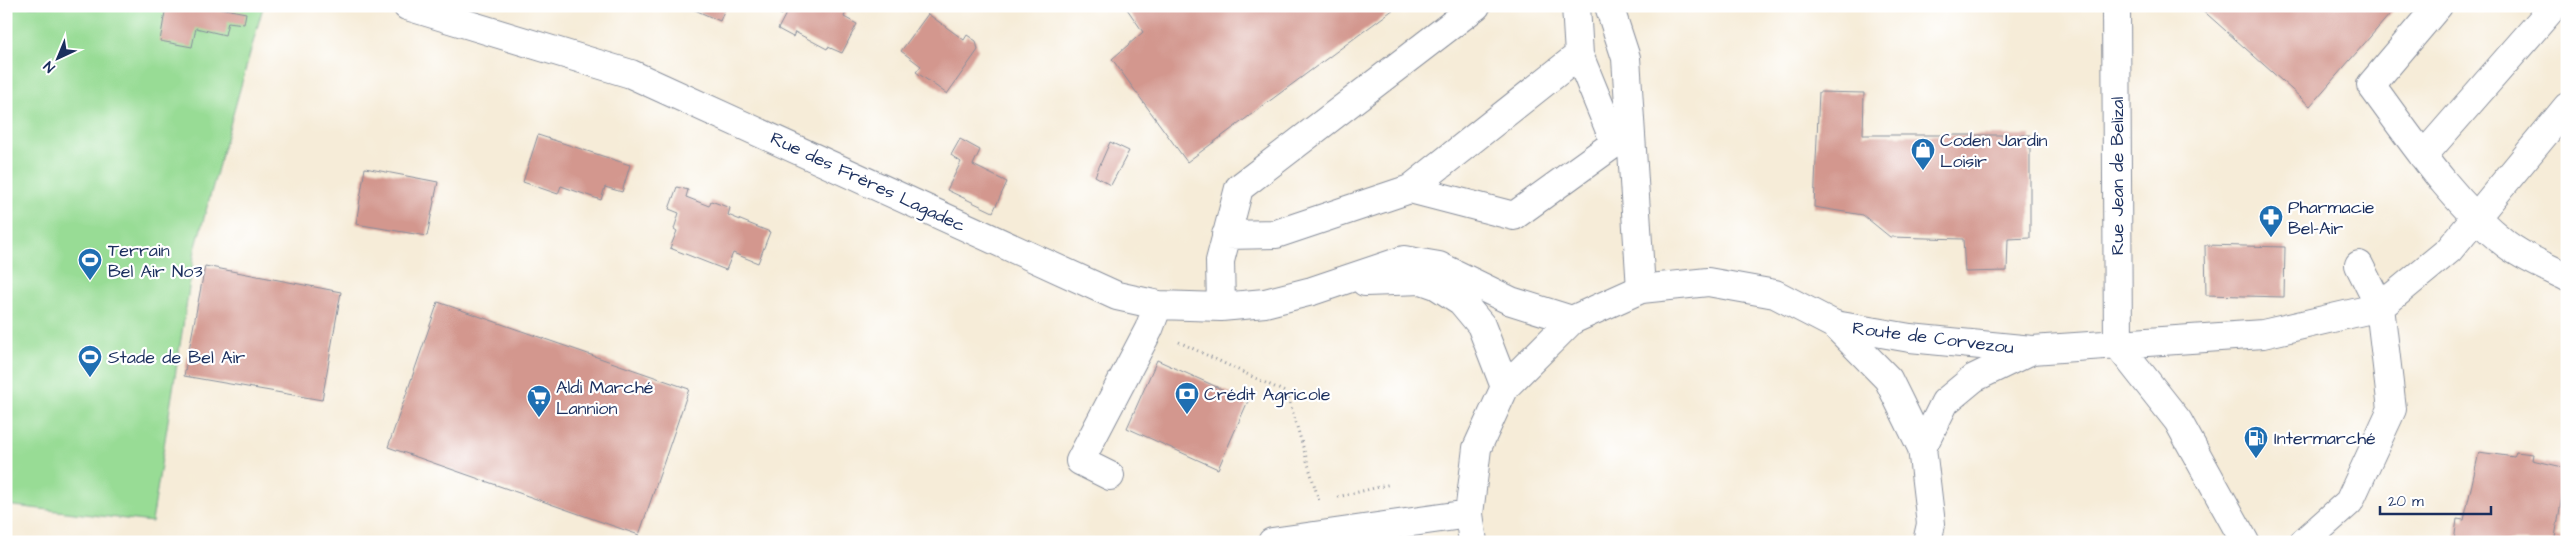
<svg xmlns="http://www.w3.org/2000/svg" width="2573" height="548" viewBox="0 0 2573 548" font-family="'Architects Daughter',sans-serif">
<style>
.green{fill:#98dc95;stroke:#5a867a}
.building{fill:#d3978e}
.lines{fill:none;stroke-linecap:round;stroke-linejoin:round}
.minor-casing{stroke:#888e9b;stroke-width:30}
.major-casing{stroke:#888e9b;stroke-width:30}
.path{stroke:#888e9b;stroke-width:3;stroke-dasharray:1 4;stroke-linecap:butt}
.minor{stroke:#fff;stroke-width:28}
.major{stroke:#fff;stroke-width:28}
.labels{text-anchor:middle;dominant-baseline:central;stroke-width:4.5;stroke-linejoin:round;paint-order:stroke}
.poi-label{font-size:18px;fill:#1b2f5e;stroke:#fff;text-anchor:start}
.street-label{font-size:18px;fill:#1b2f5e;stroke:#fff}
</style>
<rect width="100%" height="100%" fill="#fff"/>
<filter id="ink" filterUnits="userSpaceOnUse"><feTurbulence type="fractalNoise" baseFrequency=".02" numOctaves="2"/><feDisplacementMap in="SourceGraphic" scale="10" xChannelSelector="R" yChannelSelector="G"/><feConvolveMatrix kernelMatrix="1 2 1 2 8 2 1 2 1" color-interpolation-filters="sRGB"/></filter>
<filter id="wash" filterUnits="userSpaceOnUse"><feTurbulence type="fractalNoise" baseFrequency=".0096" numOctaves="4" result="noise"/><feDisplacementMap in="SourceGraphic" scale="20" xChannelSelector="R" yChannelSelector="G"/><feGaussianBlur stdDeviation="1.12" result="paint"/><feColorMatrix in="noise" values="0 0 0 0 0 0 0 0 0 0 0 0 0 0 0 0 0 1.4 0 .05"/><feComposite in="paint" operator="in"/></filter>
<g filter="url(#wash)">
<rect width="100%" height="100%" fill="#f6ecd8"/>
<path class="green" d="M6 6 263 7 195 250 152 522 6 505Z"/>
<g id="blocks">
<path class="building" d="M144 6H209L246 13 244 24 228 22 225 35 196 28 192 47 160 41 165 12Z
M686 6H726L720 21Z
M765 6H787L782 15Z
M790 6H848L844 17 857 24 842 53 828 47 827 49 795 32 793 37 778 29Z
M1125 6H1398L1187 162 1112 59 1143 32Z
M2198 6H2397L2310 106Z
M928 14 964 40 967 35 976 41 978 50 947 94 916 72 921 66 901 51Z
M1819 92 1864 93 1863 135H2030V238L2008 239 2007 271 1965 272 1963 239 1890 237 1863 215 1814 207Z
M538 135 630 165 622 192 605 187 601 200 561 186 558 194 523 182Z
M960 139 980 150 973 165 1007 182 993 212 947 190 961 162 951 155Z
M1110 142 1129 151 1111 185 1095 176Z
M365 168 438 182 427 236 356 224Z
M677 187 688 190 686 197 709 206 711 201 730 208 728 215 770 232 758 263 733 253 726 270 670 248 677 231 674 229 679 213 669 209Z
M2205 245 2285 247 2284 297 2206 295Z
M205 266 341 292 322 400 184 376Z
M438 302 689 389 639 535 388 447Z
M1157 360 1248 401 1218 469 1127 428Z
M2479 452 2514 457 2516 452 2533 454 2532 460 2567 468 2555 537 2561 538V542H2454L2457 519 2464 520Z"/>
</g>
</g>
<g filter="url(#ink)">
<use href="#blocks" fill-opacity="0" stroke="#888e9b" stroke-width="1"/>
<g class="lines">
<defs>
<path id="minor" d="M407 6 631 74 1117 296 1158 305 1221 307 1265 303 1312 291 1404 260 1439 266 1511 301 1572 320
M1609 6 1626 58 1641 289
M2116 6 2118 345
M2438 6 2371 85C2411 139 2452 202 2506 244 2524 258 2547 267 2567 277
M2423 156 2554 6
M1410 189 1514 216 1615 143 1579 55
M1226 235 1276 234 1410 189 1579 55 1576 6
M1365 282 1422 280 1436 285 1461 301 1481 325 1505 387
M1221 307 1220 261 1239 188 1476 6
M1835 325 1910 338 2032 350 2263 334 2380 307 2449 250 2567 107
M2118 345 2178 421 2245 542
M1922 448 1945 402 1974 378 2032 350
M1110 476 1080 461 1149 329 1158 305
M2304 542 2349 502 2392 409 2380 307 2359 265"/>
<path id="major" d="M1272 542 1469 514
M1473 542 1469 514 1477 448 1505 387 1572 320 1641 289 1708 282 1775 294 1835 325 1888 379 1922 448 1931 524 1927 542"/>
</defs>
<use href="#minor" class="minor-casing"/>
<use href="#major" class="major-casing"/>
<path class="path" d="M1179 342 1287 393 1319 501
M1338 497 1391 484"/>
<use href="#minor" class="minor"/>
<use href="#major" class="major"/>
</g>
</g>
<defs>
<symbol id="shop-pin" viewBox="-11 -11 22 30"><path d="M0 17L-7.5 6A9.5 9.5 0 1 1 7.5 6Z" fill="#1f6fb2" stroke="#fff"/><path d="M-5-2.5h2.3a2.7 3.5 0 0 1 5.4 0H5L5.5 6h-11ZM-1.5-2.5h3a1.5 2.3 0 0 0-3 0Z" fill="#fff"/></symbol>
<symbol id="pharmacy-pin" viewBox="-11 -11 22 30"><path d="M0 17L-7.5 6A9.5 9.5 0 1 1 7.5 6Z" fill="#1f6fb2" stroke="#fff"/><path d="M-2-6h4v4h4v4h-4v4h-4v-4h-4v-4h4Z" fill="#fff"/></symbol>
<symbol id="stadium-pin" viewBox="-11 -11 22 30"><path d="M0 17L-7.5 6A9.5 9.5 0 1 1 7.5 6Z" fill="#1f6fb2" stroke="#fff"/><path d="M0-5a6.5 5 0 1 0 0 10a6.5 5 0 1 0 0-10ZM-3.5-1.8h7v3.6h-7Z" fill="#fff"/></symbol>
<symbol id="bank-pin" viewBox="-11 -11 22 30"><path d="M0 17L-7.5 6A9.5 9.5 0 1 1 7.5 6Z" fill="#1f6fb2" stroke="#fff"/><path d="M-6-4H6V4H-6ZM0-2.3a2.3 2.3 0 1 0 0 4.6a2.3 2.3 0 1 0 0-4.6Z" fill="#fff"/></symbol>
<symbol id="supermarket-pin" viewBox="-11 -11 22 30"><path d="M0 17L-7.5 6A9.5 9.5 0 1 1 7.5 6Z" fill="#1f6fb2" stroke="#fff"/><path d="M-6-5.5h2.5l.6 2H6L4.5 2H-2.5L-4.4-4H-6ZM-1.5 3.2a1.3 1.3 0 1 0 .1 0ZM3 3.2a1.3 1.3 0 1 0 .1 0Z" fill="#fff"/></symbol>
<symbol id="fuel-pin" viewBox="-11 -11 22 30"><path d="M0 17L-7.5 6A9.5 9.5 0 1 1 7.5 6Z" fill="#1f6fb2" stroke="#fff"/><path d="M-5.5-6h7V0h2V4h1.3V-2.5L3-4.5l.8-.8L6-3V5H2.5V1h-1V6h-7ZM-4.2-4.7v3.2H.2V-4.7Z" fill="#fff"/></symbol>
</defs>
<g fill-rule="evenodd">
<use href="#shop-pin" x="1909" y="136" width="28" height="38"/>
<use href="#pharmacy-pin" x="2257" y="203" width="28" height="38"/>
<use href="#stadium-pin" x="76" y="246" width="28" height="38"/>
<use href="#stadium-pin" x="76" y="343" width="28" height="38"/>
<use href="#bank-pin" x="1173" y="380" width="28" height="38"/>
<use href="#supermarket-pin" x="525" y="383" width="28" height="38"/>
<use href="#fuel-pin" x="2242" y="424" width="28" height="38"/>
</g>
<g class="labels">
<g class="poi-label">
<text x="1940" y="140">Coden Jardin<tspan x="1940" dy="21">Loisir</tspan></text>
<text x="2288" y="207">Pharmacie<tspan x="2288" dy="21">Bel-Air</tspan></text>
<text x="108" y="250">Terrain<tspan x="108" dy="21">Bel Air No3</tspan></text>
<text x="108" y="357">Stade de Bel Air</text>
<text x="556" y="387">Aldi Marché<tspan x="556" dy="21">Lannion</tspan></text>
<text x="1204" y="394">Crédit Agricole</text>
<text x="2274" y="438">Intermarché</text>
</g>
<g class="street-label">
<text transform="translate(2117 176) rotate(-90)">Rue Jean de Belizal</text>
<text transform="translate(868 182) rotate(25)">Rue des Frères Lagadec</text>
<text transform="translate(1933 338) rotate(7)">Route de Corvezou</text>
</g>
</g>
<rect width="2573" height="548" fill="none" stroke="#fff" stroke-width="25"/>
<g transform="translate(58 58) rotate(224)" stroke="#ffffff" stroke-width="4" paint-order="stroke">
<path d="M0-4L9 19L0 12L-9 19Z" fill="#1b2f5e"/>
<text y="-8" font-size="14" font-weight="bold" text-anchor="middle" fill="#1b2f5e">N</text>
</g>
<path d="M2380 506v8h111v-8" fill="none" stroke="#1b2f5e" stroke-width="2.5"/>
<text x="2388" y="506" font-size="15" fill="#1b2f5e" stroke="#ffffff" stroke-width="4" paint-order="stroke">20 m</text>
</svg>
